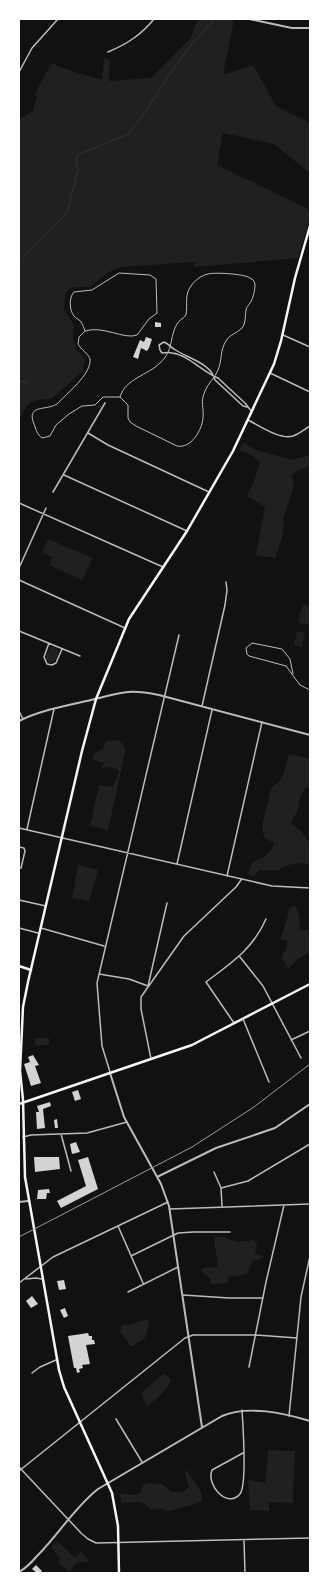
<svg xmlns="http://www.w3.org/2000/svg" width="329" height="1592" viewBox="0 0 329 1592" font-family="Quicksand,sans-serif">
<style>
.green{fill:#202020}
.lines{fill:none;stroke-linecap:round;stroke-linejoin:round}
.stream{stroke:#333;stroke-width:1}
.building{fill:#d3d3d3}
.service{stroke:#bcbcbc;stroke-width:1}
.minor{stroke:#bcbcbc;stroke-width:1.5}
.tertiary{stroke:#bcbcbc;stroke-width:2}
.secondary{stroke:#f5f5f5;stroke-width:2.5}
.rail{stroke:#9a9a9a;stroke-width:1}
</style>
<rect width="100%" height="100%" fill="#111"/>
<path class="green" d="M198 19H234L223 75 253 65 276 106 310 123V170L308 172 274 144 223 133 217 165 310 210V217L298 258 194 267 195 262 121 267 109 272 90 287H74L66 292 64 309 74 325 73 336 76 349 85 360 82 372 51 399C30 399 29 402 19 419V119L33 111 37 96 35 94 51 64 53 65 54 63 59 67 102 80 104 58 110 60 109 81 151 78 190 39Z
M243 443 259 451 293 460 310 455V466L297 471 292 475 294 487 284 516 282 538 275 558 256 555 265 507 247 496 253 484 260 463 253 456 239 450Z
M48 539 93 558 82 580 49 565 52 557 42 552Z
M303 604 310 606V625L298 623Z
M297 631 305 633 302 647 294 645Z
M53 647 58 649V655L54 662 50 663 46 660V656L50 648Z
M118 740 124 745 125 752 108 830 90 826 99 785 113 787 118 775 119 771C114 766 108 767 102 769L104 763 92 759 95 753 103 749 106 741Z
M289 754 310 759V788H306C297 799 301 802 297 812 294 817 292 818 292 824L302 832 310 843V864C299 863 288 863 279 870H259L255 876 247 875 253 862 264 857 272 849 274 843 265 838 263 833V821L271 789 282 778Z
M78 865 98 870 89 901 72 898Z
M293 906 296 907 299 916 300 930H310V952L298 959 288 969 286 963 281 958 287 947V940L280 939C283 931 289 916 289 909Z
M35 1038H49V1045H35Z
M221 1236 237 1242 254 1240 257 1245 255 1254 264 1256 258 1260H253L247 1274 228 1277 229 1283 210 1284 211 1279 201 1271C205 1265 212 1268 218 1268L215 1245V1237Z
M144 1320H148L149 1322 145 1338 131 1347 120 1331 123 1325 132 1324Z
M165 1374 168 1376 171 1381C166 1391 157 1399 147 1406L141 1393 158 1378Z
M268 1450 295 1451 293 1503 269 1502V1511L250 1510 248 1480 265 1483Z
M186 1469 201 1492 202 1501 196 1504 168 1511 160 1508C147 1513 150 1504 139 1502 136 1501 125 1503 122 1503L119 1493 132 1495 140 1493 143 1485 148 1483 162 1484 172 1492H184L189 1487 185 1474Z
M57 1541 75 1558 81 1551 89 1561 76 1563 68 1573H67L68 1570 58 1563 60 1558 51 1547Z"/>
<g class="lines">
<path class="stream" d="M19 262 67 213 78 169 76 160 78 155 128 134 144 114 171 72 194 41 215 19
M19 381 29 383"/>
</g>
<path class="building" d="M155 322 161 323V327H155Z
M146 337 152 339 149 348 147 351 141 348 138 359 133 357 140 340 144 342Z
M33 1055 39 1065 35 1066 41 1083 31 1086 24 1064 30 1062 28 1057Z
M78 1090 81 1099 75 1101 72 1092Z
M50 1102 51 1106 43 1109 45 1128 37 1129 36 1112H39L37 1106Z
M57 1119 58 1128H55L54 1120Z
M76 1142 80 1152 72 1154 70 1144Z
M34 1157H59L60 1169 35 1172Z
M88 1157 98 1189 61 1208 57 1201 86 1186 78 1160Z
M49 1189 50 1193H47L46 1199H37L38 1190Z
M64 1280 66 1289 59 1290 57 1281Z
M32 1296 38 1304 31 1308 26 1301Z
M65 1308 68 1316 64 1318 60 1310Z
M88 1333 89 1336H92V1340H94L95 1344 86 1345 90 1364 82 1365 83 1368 79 1369 80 1372 77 1373 76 1368H74L68 1336Z
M36 1565 42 1571 40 1573H37L32 1569Z"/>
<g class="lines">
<path class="service" d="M85 331C103 325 124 340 137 335L149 319 157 313 156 279 150 275 119 273 92 290 74 292C69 297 69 310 74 316 76 319 79 319 81 322 83 325 84 328 85 331L79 337 78 344C81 350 88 353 90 359 92 374 66 394 57 404 46 411 26 404 34 424 36 430 37 434 42 438L50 436 56 425 69 414 82 406 95 405 103 397H120C125 379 148 375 160 363 174 350 169 338 177 324 179 320 183 319 186 315 188 305 184 295 191 286 195 280 202 275 208 274 215 272 245 274 250 278 253 279 255 282 255 285 255 290 253 299 250 303 248 306 247 306 246 310 245 316 246 323 242 328 237 333 229 335 226 341 220 350 222 361 218 370 215 378 208 383 205 391 200 402 204 407 203 418 202 430 191 449 177 446L136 426 130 422 128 418V405L120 397
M293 674 290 659 282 649 252 643 246 648 247 654 249 656 286 666 300 685 310 690"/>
<path class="minor" d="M108 52C127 44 141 35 154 19
M19 72 32 48 58 19
M283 335 310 347
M270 373 310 392
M247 407 243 406 215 380C211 363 187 358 174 349 170 347 169 344 164 342L159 345 160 350 162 353C165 353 169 352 172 353 189 355 202 372 218 378L245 403 252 412
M248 420C260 426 280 440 293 436 299 434 305 429 310 426
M88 433 108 445 209 492
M64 475 187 531
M53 492 105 403
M19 503 163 567
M19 568 46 508
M19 580 125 628
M19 631 80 656
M49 643 44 657 47 664 52 665 56 663 62 649
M202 706 225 605 227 590 226 582
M19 711 23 719
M19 828 272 886 310 888
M27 829 54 709
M19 847 24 848 25 851 21 868H19
M177 864 212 710
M227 876 262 722
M19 900 46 906
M19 928 38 933
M41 928 104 946
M240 957 263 986 301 1058
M99 974 129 979 148 986 167 903
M243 1019 269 1082
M234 1023 206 982C231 963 253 949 266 919
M291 1040 310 1031
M151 1059 141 1009V997L184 936 236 887 241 880
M110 1072 102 1046 97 983 179 635
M61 1134 71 1171
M23 1137 31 1135 87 1133 127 1122
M214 1172 221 1188
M222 1206 221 1188 248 1181 310 1144
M170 1209 310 1204
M118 1226 143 1283
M131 1256 178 1233 193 1232H230
M26 1279 36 1278 42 1279
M19 1283 53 1257 168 1202
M128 1292 178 1267
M183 1295 229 1298H263
M249 1367 266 1282 284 1205
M32 1373 40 1367 56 1360
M242 1410C243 1425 247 1485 240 1494 227 1509 206 1485 212 1470L243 1453
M289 1416 301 1297 310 1256
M116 1419 142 1462
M19 1467 81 1533 88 1539 96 1543 310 1538
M19 1471 185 1338 193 1335H256L297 1338
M244 1540 245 1573"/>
<path class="tertiary" d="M249 19 292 28H310
M19 721C38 711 61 707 82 702 97 699 112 694 128 692 138 691 149 693 159 695L310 735
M110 1073 124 1117 161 1184 169 1206 202 1427
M157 1177 216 1148 275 1128 310 1104
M19 1202 28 1201
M19 1572C26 1568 32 1562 37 1556 58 1535 75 1507 98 1489L222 1416C249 1405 283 1413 310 1421"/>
<path class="secondary" d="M19 966 31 970
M19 1104 192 1045 310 984
M119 1573 118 1526 112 1493 64 1387 59 1370 25 1177 23 1100 20 1071 23 1007 28 982 82 751 96 699 129 619 187 531 233 451 274 364 281 341 295 278 310 226"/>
<path class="rail" d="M19 1237 192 1147 254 1107 310 1064"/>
</g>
<rect width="329" height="1592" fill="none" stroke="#ffffff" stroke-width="40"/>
</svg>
